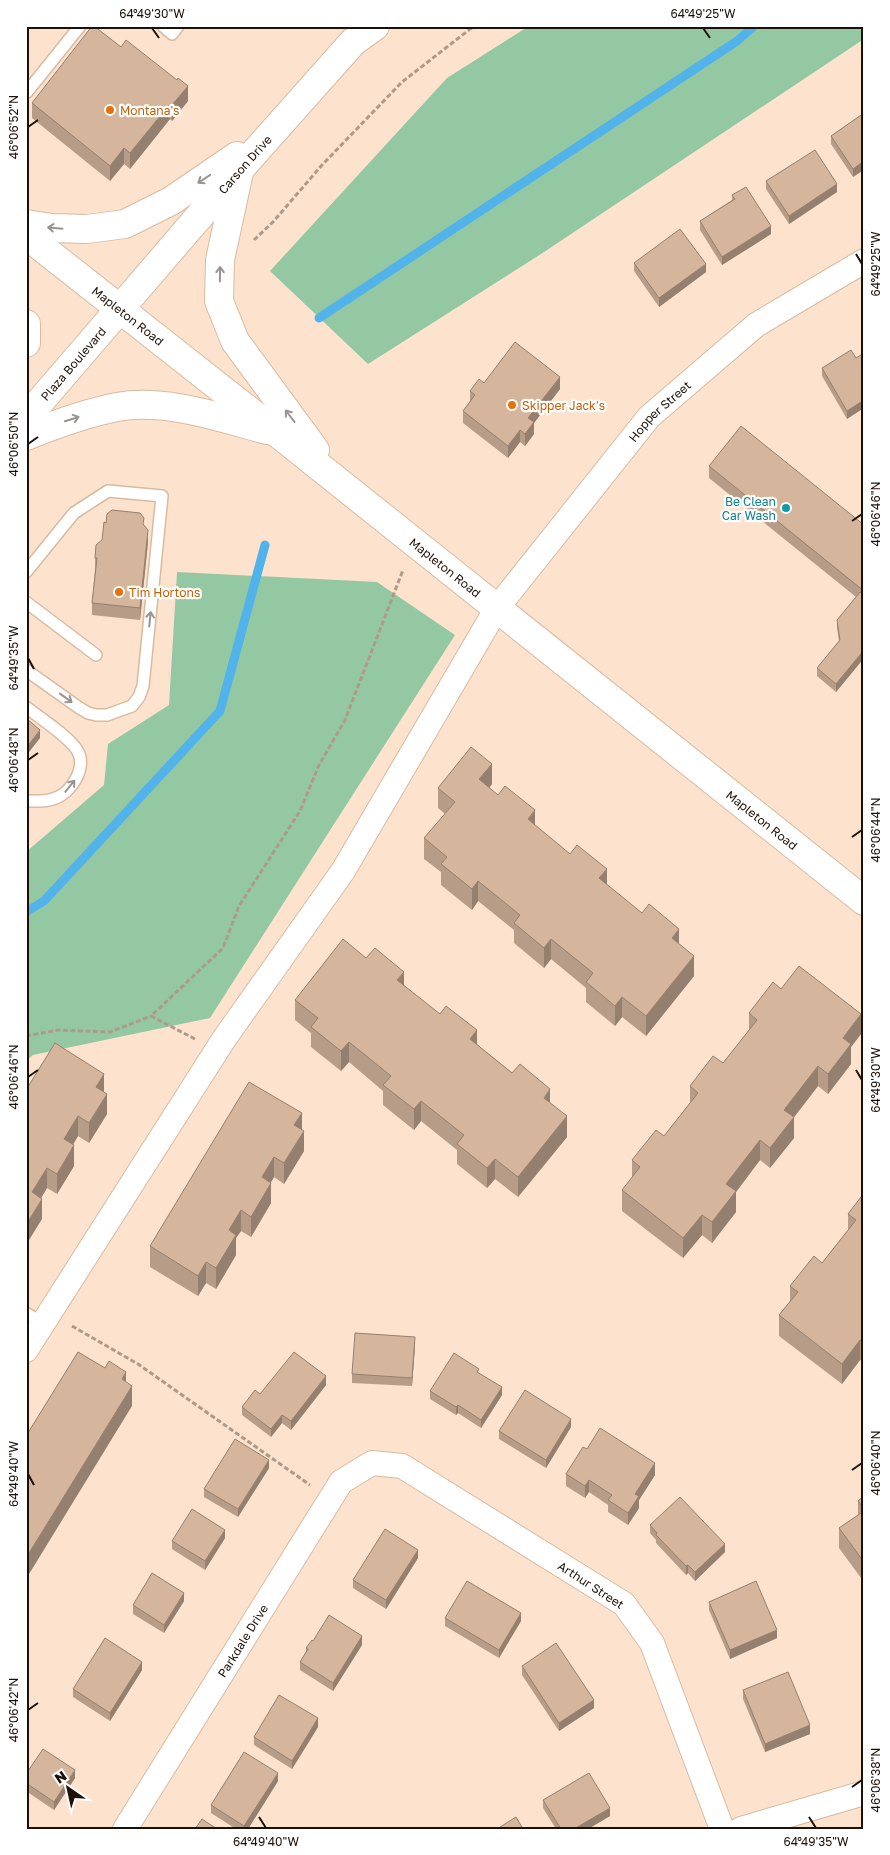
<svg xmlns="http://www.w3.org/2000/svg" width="890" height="1855" viewBox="0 0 890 1855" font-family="'Golos Text',sans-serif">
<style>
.green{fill:#94c8a2}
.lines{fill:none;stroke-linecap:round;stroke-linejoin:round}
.stream{stroke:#52b3ea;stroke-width:9}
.lane-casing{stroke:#d8baa0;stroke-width:14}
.street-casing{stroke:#d8baa0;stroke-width:26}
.secondary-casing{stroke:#d8baa0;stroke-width:30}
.path{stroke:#af9a89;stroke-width:3;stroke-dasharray:5 2.5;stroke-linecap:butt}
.lane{stroke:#fff;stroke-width:11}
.street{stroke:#fff;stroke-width:24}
.secondary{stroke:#fff;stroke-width:28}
.wall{fill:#b79d87}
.shaded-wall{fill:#957f6e}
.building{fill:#d5b69d;stroke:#957f6e}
.oneway{stroke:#999490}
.ticks{fill:none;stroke:#1c1108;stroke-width:2}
.food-dot{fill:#e8710a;stroke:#fff;stroke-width:2}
.culture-dot{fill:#0f9aa8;stroke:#fff;stroke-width:2}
.labels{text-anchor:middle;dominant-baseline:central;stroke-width:4.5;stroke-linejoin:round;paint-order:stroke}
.food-label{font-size:12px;fill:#c56008;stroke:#fff;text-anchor:start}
.street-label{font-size:12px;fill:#1c1108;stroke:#fff}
.culture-label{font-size:12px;fill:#0d838f;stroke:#fff;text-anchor:end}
.neatline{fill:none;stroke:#1c1108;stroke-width:2}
.ticks-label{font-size:12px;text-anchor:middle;fill:#1c1108}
</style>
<rect width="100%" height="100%" fill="#fde3ce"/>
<path class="green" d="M529 26H864V39L541 254 368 364 270 271 447 78Z
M177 572 377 582 455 635 210 1018 33 1055 26 1061V852L104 785 108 744 169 705Z"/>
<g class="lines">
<path class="stream" d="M319 318 737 41 754 26
M26 912 44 901 220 711 265 545"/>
<defs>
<path id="lane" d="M163 26 172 34 178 26
M27 92 80 26
M26 572 74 513 108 491 162 496 143 686 139 697 132 706 107 715H96L88 713 78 707 26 670
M26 602 96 655
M26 707C40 718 68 736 77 750 88 767 71 794 53 799 45 802 35 801 26 801
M26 1313 43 1324"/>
<g id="street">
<path id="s1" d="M26 1350 224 1039 343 871 497 608 649 417 756 325 864 261"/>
<path id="s2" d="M125 1829 341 1482 372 1463 402 1466 624 1604 652 1643 722 1829"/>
<path d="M741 1829 864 1793"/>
</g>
<g id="secondary">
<path d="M239 172 220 260 219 301 235 341 315 450"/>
<path d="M26 224 52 228 87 229 125 224 171 201 237 156"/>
<path id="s3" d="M26 235 276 432 864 901"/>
<path d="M26 324V343"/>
<path id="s4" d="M26 418 240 169 353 42 375 26"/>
<path d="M26 436C56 424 86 413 117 407 165 398 221 418 267 430"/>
</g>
</defs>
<use href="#lane" class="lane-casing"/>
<use href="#street" class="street-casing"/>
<use href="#secondary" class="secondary-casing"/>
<path class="path" d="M254 240 273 222 322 165 402 82 474 26
M26 1036 58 1030 110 1032 151 1016
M195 1039 151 1016 223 948 239 906 300 811 319 765 345 720 403 570
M72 1326 138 1364 310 1485"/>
<use href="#lane" class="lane"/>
<use href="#street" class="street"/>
<use href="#secondary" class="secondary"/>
</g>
<path class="wall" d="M188 101 172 121 170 119 130 169 124 164 110 181 32 118V103Z
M864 113 853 177 831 144V136Z
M766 181 837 192 789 224 766 189Z
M732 195 771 234 722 265 700 230V221L732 200Z
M634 263 706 272 659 307 634 271Z
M856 358 847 419 822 376V368Z
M484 383 560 389 534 423V434L525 446 520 442 508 458 463 423V411L470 401V391Z
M709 466 864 525V658L836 692 817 676V668L839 641 837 628V620L856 597 709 478Z
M144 525 148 542 140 620 92 615V603L95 570V558L102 540Z
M492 784 489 788 679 944 694 976 646 1036 622 1017 615 1026 586 1002V988L551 959 544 968 514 943V930L478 901 472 910 441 885V872L424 859V838L445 814 438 808V788Z
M366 958 404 986 550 1103 567 1137 518 1197 495 1179 487 1188 457 1164V1150L421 1121 414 1130 383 1105V1091L349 1062 341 1071 311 1047V1033L295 1020V1000Z
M781 989 861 1034 851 1047V1064L828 1094 818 1086 794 1117V1138L770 1168 760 1160 736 1192V1212L712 1243 702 1235 683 1258 622 1211V1190L632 1178V1160L664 1136 690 1103V1086L723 1063 749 1030V1013Z
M26 1090 104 1092 107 1114 89 1143 78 1136 73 1145 74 1166 57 1194 47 1188 41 1198 42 1219Z
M302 1129 304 1151 284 1184 274 1177 270 1183 271 1203 251 1237 241 1231 236 1238V1255L216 1289 206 1283 198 1296 150 1267V1246Z
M864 1193V1362L860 1360 842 1384 779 1336V1315L790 1301V1286L822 1263 848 1230V1214Z
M415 1345 412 1386 352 1383V1374Z
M479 1373 502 1395 481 1428 458 1413 456 1415 430 1399V1391Z
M326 1385 291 1430 282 1423 271 1437 242 1415V1407Z
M571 1427 546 1468 499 1439V1431Z
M587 1449 655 1475 639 1500V1508L628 1525 608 1512V1505L589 1492 585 1498 566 1486V1474Z
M269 1468 238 1517 204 1497V1489Z
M864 1496V1582L839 1548V1528L858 1515V1501Z
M650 1525 725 1552 695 1581 688 1573 686 1575 656 1543V1540L650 1533Z
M225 1538 205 1570 172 1549V1541Z
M418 1558 386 1609 353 1588V1580Z
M184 1601 164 1633 133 1614V1605Z
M709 1602 777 1638 730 1659 709 1610Z
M445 1618 521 1621 499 1658 445 1626Z
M313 1641 362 1645 333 1691 300 1670V1662L306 1652V1648Z
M522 1666 594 1708 559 1731 522 1675Z
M142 1670 110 1721 73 1697V1689Z
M743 1690 810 1734 765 1752 743 1699Z
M318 1727 292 1769 254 1745V1737Z
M26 1774 75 1778 54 1810 26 1791Z
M278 1781 248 1829H236L211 1813V1805Z
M543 1800 610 1816 588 1829H556L543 1808Z"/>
<path class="shaded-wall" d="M188 86V101L172 121V105Z
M170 104V119L130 169V153Z
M124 148V164L110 181V166Z
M864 161V170L853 177V169Z
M837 184V192L789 224V216Z
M771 226V234L722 265V257Z
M706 264V272L659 307V298Z
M560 377V389L534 423V434L525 446V434L528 418Z
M864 400V408L847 419V411Z
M520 430V442L508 458V446Z
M148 530V542L140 620V608Z
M864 650V658L836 692V684Z
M40 730V738L26 756V748Z
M492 764V784L479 800V779Z
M535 810V831L528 819Z
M607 869V889L599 878Z
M478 881V901L472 910V889Z
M679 929V949L672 938Z
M551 939V959L544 968V948Z
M694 956V976L646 1036V1016Z
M404 972V992L397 980Z
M622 997V1017L615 1026V1006Z
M861 1014V1034L851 1047V1064L828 1094V1074L843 1038Z
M477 1030V1051L470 1039Z
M349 1042V1062L341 1071V1051Z
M818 1066V1086L788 1125 794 1117V1138L770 1168V1148L784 1110Z
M104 1074V1094L96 1087Z
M550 1089V1109L544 1098Z
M107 1094V1114L89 1143V1123Z
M421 1101V1121L414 1130V1109Z
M302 1113V1134L294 1125Z
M78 1116V1136L64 1159V1139Z
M567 1116V1137L518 1197V1177Z
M304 1131V1151L284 1184V1163Z
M760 1140V1160L736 1192V1212L712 1243V1222L726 1184Z
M74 1145V1166L57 1194V1174Z
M274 1157V1177L262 1198V1177Z
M495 1159V1179L487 1188V1168Z
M47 1168V1188L32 1213V1192Z
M271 1183V1203L251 1237V1217Z
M42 1199V1219L26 1245V1225Z
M241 1210V1231L236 1238V1255L216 1289V1268L229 1230Z
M702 1215V1235L683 1258V1238Z
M206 1262V1283L198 1296V1276Z
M415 1337V1345L412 1386V1378Z
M860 1340V1360L842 1384V1364Z
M126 1372V1393L122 1379Z
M326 1376V1385L291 1430V1421Z
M132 1386V1406L26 1579V1558Z
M502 1387V1395L481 1428V1420Z
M458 1405V1413L456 1415V1407Z
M282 1415V1423L271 1437V1429Z
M571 1419V1427L546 1468V1460Z
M269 1460V1468L238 1517V1509Z
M655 1463V1475L639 1500V1508L628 1525V1513L635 1494Z
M589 1480V1492L585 1498V1486Z
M225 1530V1538L205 1570V1561Z
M725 1544V1552L695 1581V1572Z
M418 1550V1558L386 1609V1600Z
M688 1565V1573L686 1575V1566Z
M184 1593V1601L164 1633V1625Z
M521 1613V1621L499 1658V1650Z
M777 1630V1638L730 1659V1650Z
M362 1636V1645L333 1691V1683Z
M142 1662V1670L110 1721V1713Z
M594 1700V1708L559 1731V1723Z
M318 1718V1727L292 1769V1761Z
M810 1725V1734L765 1752V1744Z
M75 1770V1778L54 1810V1802Z
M278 1773V1781L248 1829H244V1826Z
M610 1808V1816L588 1829H574Z"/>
<path class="building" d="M92 26H94L121 47 126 40 177 80 178 78 188 86 172 105 170 104 130 153 124 148 110 166 32 103Z
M864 113V161L853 169 831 136Z
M815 150 837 184 789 216 766 181Z
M746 187 771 226 722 257 700 221 735 199 732 195Z
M680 229 706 264 659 298 634 263Z
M515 342 560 377 528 418 534 422 525 434 520 430 508 446 463 411 475 395 470 391 479 379 484 383Z
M851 350 856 358 864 353V400L847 411 822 368Z
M741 426 864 525V591L709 466Z
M112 510 140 513 144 518 143 524 148 530 140 608 92 603 97 558H95L96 545 102 540 104 522 106 523 107 514Z
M860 592 864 595V650L836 684 817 668 840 640 837 620Z
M26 718 40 730 26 748Z
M471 747 492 764 479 779 498 795 505 786 535 810 528 819 570 854 577 845 607 869 599 878 642 913 649 904 679 929 672 938 694 956 646 1016 622 997 615 1006 586 982 593 973 551 939 544 948 514 923 520 915 478 881 472 889 441 864 447 857 424 838 455 802 438 788Z
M343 939 366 958 375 948 404 972 397 980 440 1014 446 1006 477 1030 470 1039 512 1073 520 1064 550 1089 544 1098 567 1116 518 1177 495 1159 487 1168 457 1144 464 1135 421 1101 414 1109 383 1085 391 1076 349 1042 341 1051 311 1027 318 1018 295 1000Z
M799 966 861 1014 843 1038 851 1044 828 1074 818 1066 784 1110 794 1117 770 1148 760 1140 726 1184 736 1191 712 1222 702 1215 683 1238 622 1190 640 1167 632 1160 656 1130 664 1136 698 1093 690 1086 713 1056 723 1063 757 1020 749 1013 773 982 781 989Z
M55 1043 104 1074 96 1087 107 1094 89 1123 78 1116 64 1139 74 1145 57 1174 47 1168 32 1192 42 1199 26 1225V1090Z
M249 1082 302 1113 294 1125 304 1131 284 1163 274 1157 262 1177 271 1183 251 1217 241 1210 229 1230 236 1235 216 1268 206 1262 198 1276 150 1246Z
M864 1193V1342L860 1340 842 1364 779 1315 798 1292 790 1286 814 1256 822 1263 856 1220 848 1214Z
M355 1333 415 1337 412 1378 352 1374Z
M78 1352 105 1368 109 1361 126 1372 122 1379 132 1386 26 1558V1436Z
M294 1352 326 1376 291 1421 282 1415 271 1429 242 1407 255 1390 260 1394Z
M454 1353 479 1369 477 1372 502 1387 481 1420 458 1405 456 1407 430 1391Z
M525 1390 571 1419 546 1460 499 1431Z
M600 1428 655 1463 635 1494 639 1496 628 1513 608 1500 612 1495 589 1480 585 1486 566 1474 583 1447 587 1449Z
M235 1439 269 1460 238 1509 204 1489Z
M864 1496V1509L858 1501Z
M680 1497 725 1544 695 1572 688 1565 686 1566 656 1535 657 1533 650 1525Z
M192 1509 225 1530 205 1561 172 1541Z
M864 1511V1562L839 1528Z
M385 1529 418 1550 386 1600 353 1580Z
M152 1573 184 1593 164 1625 133 1605Z
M467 1581 521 1613 499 1650 445 1618Z
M756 1581 777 1630 730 1650 709 1602Z
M329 1615 362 1636 333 1683 300 1662 308 1649 306 1648 312 1640 313 1641Z
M105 1638 142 1662 110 1713 73 1689Z
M556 1643 594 1700 559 1723 522 1666Z
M788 1672 810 1725 765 1744 743 1690Z
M279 1695 318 1718 292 1761 254 1737Z
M43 1749 75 1770 54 1802 26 1783V1774Z
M244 1752 278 1773 244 1826 211 1805Z
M589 1773 610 1808 574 1829H561L543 1800Z
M516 1817 523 1829H497Z
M202 1819 217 1829H195Z"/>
<defs><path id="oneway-shaft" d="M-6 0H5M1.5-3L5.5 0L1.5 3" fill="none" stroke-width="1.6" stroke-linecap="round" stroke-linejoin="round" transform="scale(1.25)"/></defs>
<g class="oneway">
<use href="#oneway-shaft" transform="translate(204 179) rotate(146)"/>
<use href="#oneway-shaft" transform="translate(55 228) rotate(-175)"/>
<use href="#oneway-shaft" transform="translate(220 274) rotate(-89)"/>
<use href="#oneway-shaft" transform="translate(290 416) rotate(-127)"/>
<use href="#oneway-shaft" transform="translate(72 419) rotate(-17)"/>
<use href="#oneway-shaft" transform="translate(150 619) rotate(-84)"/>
<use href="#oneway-shaft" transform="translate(66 698) rotate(36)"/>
<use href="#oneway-shaft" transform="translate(70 786) rotate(-51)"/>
</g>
<path class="ticks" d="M152 28 159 38M703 28 710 38M28 127 38 120M856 254 862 264M28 444 38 437M852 521 862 514M28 658 34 669M28 760 38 753M852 837 862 830M856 1070 862 1080M28 1077 38 1070M852 1470 862 1463M28 1474 34 1485M28 1710 38 1703M852 1787 862 1780M259 1817 266 1828M809 1817 816 1828"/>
<g class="food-dot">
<circle cx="110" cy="110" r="5"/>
<circle cx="512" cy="405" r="5"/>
<circle cx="119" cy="592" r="5"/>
</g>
<circle class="culture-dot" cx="786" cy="508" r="5"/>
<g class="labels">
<g class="food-label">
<text x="120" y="110">Montana's</text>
<text x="522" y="405">Skipper Jack's</text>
<text x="129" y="592">Tim Hortons</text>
</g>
<g class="street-label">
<text stroke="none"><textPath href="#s4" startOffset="335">Carson Drive</textPath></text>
<text stroke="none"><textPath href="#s3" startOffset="130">Mapleton Road</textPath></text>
<text stroke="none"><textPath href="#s4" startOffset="72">Plaza Boulevard</textPath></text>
<text stroke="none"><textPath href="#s1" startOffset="1135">Hopper Street</textPath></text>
<text stroke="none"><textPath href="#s3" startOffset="535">Mapleton Road</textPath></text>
<text stroke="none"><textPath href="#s3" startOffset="940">Mapleton Road</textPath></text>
<text transform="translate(591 1585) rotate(33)">Arthur Street</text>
<text stroke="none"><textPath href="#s2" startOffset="222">Parkdale Drive</textPath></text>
</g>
<g class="culture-label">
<text x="776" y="501">Be Clean<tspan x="776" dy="14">Car Wash</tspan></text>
</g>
</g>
<rect width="890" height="1855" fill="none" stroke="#ffffff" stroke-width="55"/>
<g transform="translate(68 1788) rotate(326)" stroke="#ffffff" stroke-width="4" paint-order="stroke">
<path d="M0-4L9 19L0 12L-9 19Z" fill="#1c1108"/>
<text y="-8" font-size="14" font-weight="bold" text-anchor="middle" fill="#1c1108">N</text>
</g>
<rect x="28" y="28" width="834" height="1800" class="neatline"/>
<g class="ticks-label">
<text x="152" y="18">64°49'30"W</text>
<text x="703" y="18">64°49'25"W</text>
<text transform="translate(14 127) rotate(-90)" y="4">46°06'52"N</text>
<text transform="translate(876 264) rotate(-90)" y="4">64°49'25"W</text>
<text transform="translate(14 444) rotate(-90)" y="4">46°06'50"N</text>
<text transform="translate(876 514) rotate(-90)" y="4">46°06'46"N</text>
<text transform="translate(14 658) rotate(-90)" y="4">64°49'35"W</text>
<text transform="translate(14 760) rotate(-90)" y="4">46°06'48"N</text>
<text transform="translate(876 830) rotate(-90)" y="4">46°06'44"N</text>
<text transform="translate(14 1077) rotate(-90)" y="4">46°06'46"N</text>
<text transform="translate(876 1080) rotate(-90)" y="4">64°49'30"W</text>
<text transform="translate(876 1463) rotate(-90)" y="4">46°06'40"N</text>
<text transform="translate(14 1474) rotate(-90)" y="4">64°49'40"W</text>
<text transform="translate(14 1710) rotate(-90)" y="4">46°06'42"N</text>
<text transform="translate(876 1780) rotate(-90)" y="4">46°06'38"N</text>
<text x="266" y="1846">64°49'40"W</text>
<text x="816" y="1846">64°49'35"W</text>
</g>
</svg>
